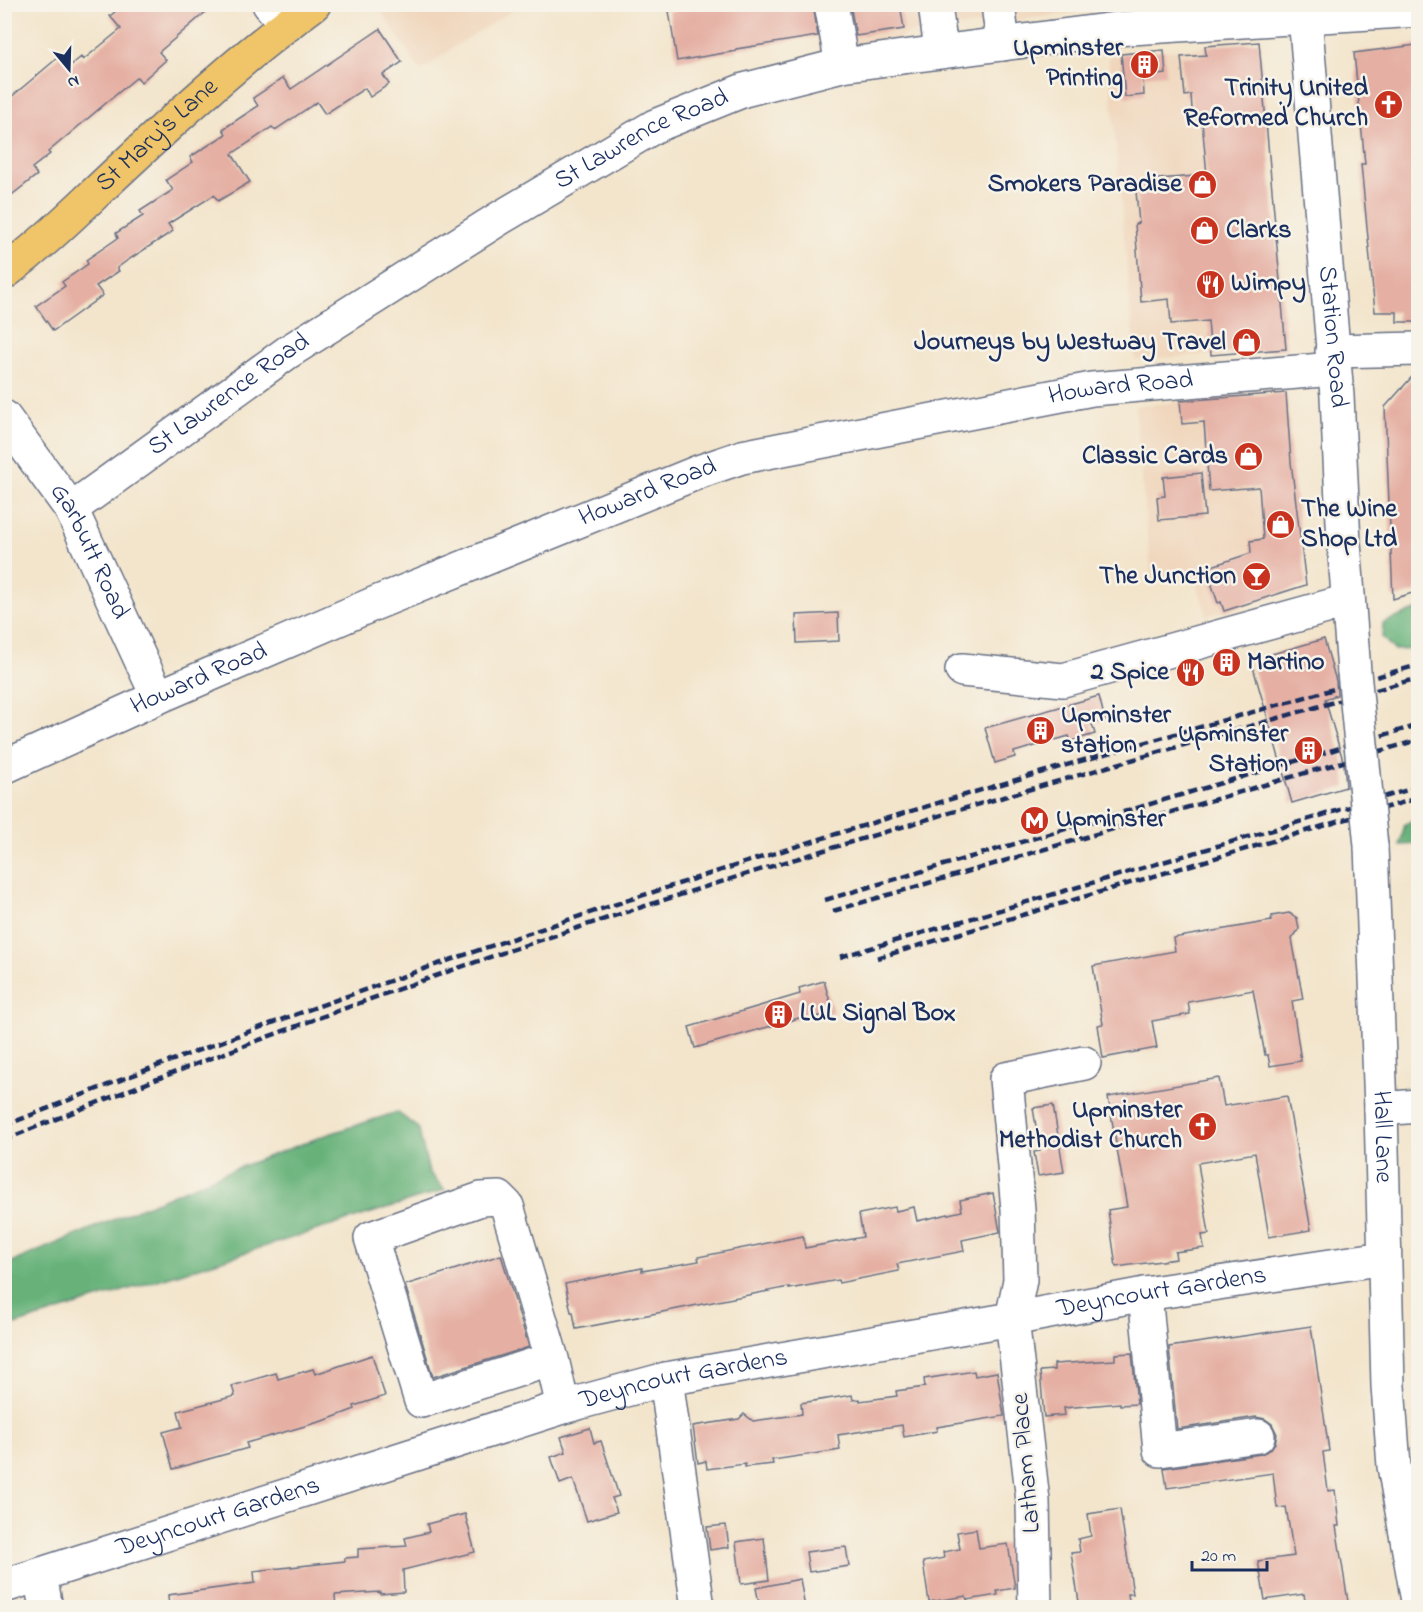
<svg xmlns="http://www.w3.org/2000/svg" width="1423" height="1612" viewBox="0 0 1423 1612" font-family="'Indie Flower',sans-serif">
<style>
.built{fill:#f0d6bc}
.forest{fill:#68b27a;stroke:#42706c;stroke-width:1.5}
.building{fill:#e5afa3}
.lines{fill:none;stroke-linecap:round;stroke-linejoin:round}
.minor-casing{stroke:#676f84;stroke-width:36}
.major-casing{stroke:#676f84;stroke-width:36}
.minor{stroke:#fff;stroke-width:33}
.major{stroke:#f0c469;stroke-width:33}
.rail{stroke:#1b2f5e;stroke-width:4.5;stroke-dasharray:9 4.5;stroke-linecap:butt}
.minor-bridge-casing{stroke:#676f84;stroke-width:36;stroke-linecap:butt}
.minor-bridge{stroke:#fff;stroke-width:33}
.labels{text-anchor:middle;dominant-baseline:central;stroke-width:5;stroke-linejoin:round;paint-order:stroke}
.poi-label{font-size:26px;font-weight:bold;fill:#1b2f5e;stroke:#f7f3e8;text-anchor:end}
.street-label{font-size:26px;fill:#1b2f5e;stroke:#f7f3e8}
</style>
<rect width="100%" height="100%" fill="#f7f3e8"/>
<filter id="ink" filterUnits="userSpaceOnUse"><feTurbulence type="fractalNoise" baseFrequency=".0167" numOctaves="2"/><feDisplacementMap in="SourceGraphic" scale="12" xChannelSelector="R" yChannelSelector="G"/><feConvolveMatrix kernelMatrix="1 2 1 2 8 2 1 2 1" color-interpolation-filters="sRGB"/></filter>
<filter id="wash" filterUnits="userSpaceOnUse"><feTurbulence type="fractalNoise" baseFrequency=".008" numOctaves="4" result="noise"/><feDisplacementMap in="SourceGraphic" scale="24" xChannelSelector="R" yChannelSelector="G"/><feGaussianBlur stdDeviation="1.35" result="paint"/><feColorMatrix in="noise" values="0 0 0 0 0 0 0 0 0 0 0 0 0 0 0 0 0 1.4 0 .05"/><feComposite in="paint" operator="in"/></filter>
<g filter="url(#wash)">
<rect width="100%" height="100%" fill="#f3e5cc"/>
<path class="built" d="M379 5V4L521 5 457 45 421 71 380 9Z
M811 5H1140L908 33 891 44 821 60Z
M1259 42 1286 349 1135 360 1108 56Z
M1282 393 1287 398 1291 462 1306 585 1207 616 1193 572 1152 584 1135 406Z"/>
<path class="forest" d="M1418 609V649L1394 650 1382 637 1383 623Z
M1418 818V844L1400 845 1405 824Z
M397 1112 418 1128 429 1172 445 1190 5 1328V1265L224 1173 326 1135Z"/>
<g id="blocks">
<path class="building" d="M124 4H215L159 52 166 60 141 82 137 77 48 152 50 154 32 168 37 175 4 201V103L61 55 70 66 81 57 83 60 121 29 110 16Z
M714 4H813L818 36 736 49V51L677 61 669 11Z
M850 4H900L904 29 856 36Z
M380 29 402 62 383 75 389 84 370 97 365 88 325 114 317 102 275 130 272 127 232 154 250 182 218 201 214 195 168 224 173 231 128 260 117 268 119 271 96 286 103 295 53 331 36 306 65 286 62 282 88 264 86 260 118 238 116 233 143 216 140 211 173 190 166 180 193 162 190 157 226 134 223 129 258 106 253 98 283 78 291 89Z
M1259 42 1286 349 1211 355 1208 321 1171 324 1169 299 1141 302 1135 224 1139 223 1135 181 1207 175 1202 122 1193 123 1191 95 1185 96 1181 57 1206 55 1205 46Z
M1416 45 1417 48H1419V322H1397V312H1375L1361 164H1365L1354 53Z
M1164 50 1166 74 1143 76 1144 95 1125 97 1121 54Z
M1419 369V591L1393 599 1385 407Z
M1286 393 1291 462 1306 585 1224 611 1221 602 1218 603 1206 568 1251 553 1250 541 1263 539 1259 487 1209 491 1204 422 1182 424 1180 401Z
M1201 473 1205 516 1159 520 1157 497 1165 496 1163 477Z
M838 613 839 641 797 643 796 615Z
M1324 639 1336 681 1337 695 1325 699 1344 764 1346 787 1292 803 1251 660Z
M1099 696 1105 720 1092 724 1095 734 1071 741 1069 736 1014 752 1015 757 995 763 985 728Z
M1289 913 1297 918 1299 929 1292 939 1303 999 1292 1001 1301 1061 1270 1066 1268 1055H1265L1253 990 1188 1002 1190 1014 1152 1021 1157 1048 1103 1058 1098 1025 1103 1024 1093 966 1175 951 1173 938 1271 921 1272 916Z
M824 981 833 1012 807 1020 806 1016 695 1048 689 1027 800 994 799 988Z
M1219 1078 1224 1106 1287 1096 1311 1230 1269 1237 1255 1153 1198 1163 1209 1234 1202 1235 1204 1248 1175 1252 1176 1259 1116 1267 1108 1210 1127 1207 1108 1097Z
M1053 1105 1064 1172 1038 1176 1034 1152 1040 1151 1033 1108Z
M993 1193 1000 1232 962 1240 964 1251 897 1264 899 1271 839 1283 838 1280 789 1289V1287L576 1329 573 1312H571L565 1284 642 1268V1271L699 1261 698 1257 803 1236 805 1248 863 1237 859 1214 895 1207 896 1211 914 1207 917 1221 962 1211 960 1200Z
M501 1255 529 1347 433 1377 405 1285Z
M1311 1326 1329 1451 1323 1452 1328 1491 1335 1490 1339 1526H1336L1349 1608H1306L1304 1594 1265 1600 1258 1561 1294 1556 1286 1507 1277 1508 1273 1473 1167 1488 1164 1468 1261 1454 1270 1450 1275 1443 1277 1434 1272 1424 1265 1419 1256 1417 1177 1429 1169 1347Z
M1132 1353 1137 1404 1120 1405V1403L1064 1408 1065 1415 1044 1417 1040 1371 1054 1370V1364L1115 1360V1354Z
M372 1355 385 1396 354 1406 355 1409 326 1420 246 1443 248 1448 173 1469 163 1432 182 1427 178 1411 235 1396 232 1386 276 1373 278 1379 313 1369 315 1374Z
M974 1371 975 1376 997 1372 1004 1416 937 1427V1431L904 1437 902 1425 838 1435 840 1450 772 1460 773 1464 745 1467V1464L707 1469 706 1461 698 1463 693 1426 739 1419 744 1414 753 1421 802 1414 801 1403 852 1395 853 1400 860 1399V1401L897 1396 896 1391 925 1387 924 1379Z
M590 1428 594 1443 601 1441 619 1496 612 1498 617 1512 587 1521 573 1479 560 1484 551 1457 566 1452 561 1437Z
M1120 1509 1133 1594H1128L1130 1608H1080L1071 1553 1080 1552 1078 1539 1091 1536 1088 1514Z
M465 1514 475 1552 403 1570 404 1592 380 1594V1592L335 1595 336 1608H169L168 1595 255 1583 254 1571 345 1561V1558L358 1557V1549L407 1546 405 1538 429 1532 427 1524Z
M726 1525 729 1547 710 1550 707 1527Z
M976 1529 979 1548 1008 1544 1015 1588 997 1591 998 1595 967 1600 966 1596 929 1602 923 1562 944 1558 943 1552 960 1549 957 1532Z
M764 1538 769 1580 741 1584 736 1542Z
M846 1547 849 1566 809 1572 806 1552Z
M800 1579 805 1608H760L756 1588Z"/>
</g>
</g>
<g filter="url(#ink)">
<use href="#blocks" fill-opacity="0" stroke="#676f84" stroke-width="1.5"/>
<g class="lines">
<defs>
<g id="minor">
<path d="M269 4 287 25"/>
<path d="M831 4 842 65"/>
<path d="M935 4 941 51"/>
<path d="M998 4 1003 44"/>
<path id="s1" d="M1304 4 1337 396 1344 543 1354 672"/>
<path d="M1332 351 1418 349"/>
<path id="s2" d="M4 417 71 509 158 697"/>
<path id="s3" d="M71 509 288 352 500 218 655 126 744 90 842 65 1115 29 1418 10"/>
<path d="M962 670 1063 680 1348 601"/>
<path id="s4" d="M4 767 158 697 371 605 701 471 742 457 1092 389 1334 369"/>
<path id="s5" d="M1371 846 1381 1109 1388 1386 1394 1466 1418 1601"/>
<path d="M1381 1109 1418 1106"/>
<path d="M1145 1294 1160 1450 1258 1436"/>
<path d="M552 1359 421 1401 371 1238 481 1199 499 1198 507 1206 552 1359 563 1407"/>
<path d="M666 1379 698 1608"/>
<path d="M40 1575 46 1608"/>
<path id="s6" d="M4 1586 563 1407 666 1379 1012 1319 1145 1294 1384 1258"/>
<path d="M1035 1608 1033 1501 1012 1319 1020 1280 1018 1209 1006 1079 1084 1063"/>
</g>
<g id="major">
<path id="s7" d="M4 273C47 241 84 203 123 167 184 110 246 54 314 4"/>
</g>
</defs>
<use href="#minor" class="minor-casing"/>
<use href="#major" class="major-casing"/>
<use href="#minor" class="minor"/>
<use href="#major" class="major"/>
<path class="rail" d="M825 900 1418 725
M833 911 1418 740
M840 957 1418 787
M877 958 1418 798
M4 1126C289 1011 579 913 872 823 1054 767 1237 717 1418 665
M4 1140C189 1065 376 994 565 932 847 839 1133 760 1418 678"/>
<defs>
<path id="minor-bridge" d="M1354 672 1371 846"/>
</defs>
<use href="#minor-bridge" class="minor-bridge-casing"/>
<use href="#minor-bridge" class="minor-bridge"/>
</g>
</g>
<defs>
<symbol id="building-disc" viewBox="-11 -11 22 22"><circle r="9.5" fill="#c8321e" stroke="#f7f3e8"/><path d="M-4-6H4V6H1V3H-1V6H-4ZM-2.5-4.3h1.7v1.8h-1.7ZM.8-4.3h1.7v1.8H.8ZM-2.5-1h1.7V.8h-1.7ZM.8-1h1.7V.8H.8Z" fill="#fff"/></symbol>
<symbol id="church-disc" viewBox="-11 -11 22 22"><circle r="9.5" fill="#c8321e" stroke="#f7f3e8"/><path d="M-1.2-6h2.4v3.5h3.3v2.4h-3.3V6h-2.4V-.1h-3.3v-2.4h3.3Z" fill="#fff"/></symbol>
<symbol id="shop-disc" viewBox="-11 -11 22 22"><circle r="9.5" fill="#c8321e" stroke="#f7f3e8"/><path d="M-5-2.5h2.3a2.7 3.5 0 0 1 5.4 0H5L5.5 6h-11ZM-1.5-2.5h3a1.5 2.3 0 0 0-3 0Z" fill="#fff"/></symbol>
<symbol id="restaurant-disc" viewBox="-11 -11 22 22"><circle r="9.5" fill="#c8321e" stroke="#f7f3e8"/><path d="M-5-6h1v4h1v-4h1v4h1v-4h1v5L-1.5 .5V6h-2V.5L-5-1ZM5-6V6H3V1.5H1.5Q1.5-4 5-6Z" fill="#fff"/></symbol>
<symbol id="bar-disc" viewBox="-11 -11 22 22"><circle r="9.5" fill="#c8321e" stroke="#f7f3e8"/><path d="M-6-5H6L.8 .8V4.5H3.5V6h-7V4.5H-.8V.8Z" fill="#fff"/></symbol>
<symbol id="metro-disc" viewBox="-11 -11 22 22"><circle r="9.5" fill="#c8321e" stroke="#f7f3e8"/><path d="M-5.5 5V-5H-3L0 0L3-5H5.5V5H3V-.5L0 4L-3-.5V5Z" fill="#fff"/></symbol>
</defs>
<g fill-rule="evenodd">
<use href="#building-disc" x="1128" y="48" width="33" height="33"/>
<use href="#church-disc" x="1372" y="88" width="33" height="33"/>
<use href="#shop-disc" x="1186" y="168" width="33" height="33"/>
<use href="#shop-disc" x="1188" y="214" width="33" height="33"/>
<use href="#restaurant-disc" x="1194" y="268" width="33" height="33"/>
<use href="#shop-disc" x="1230" y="326" width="33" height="33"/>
<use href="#shop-disc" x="1232" y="440" width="33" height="33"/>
<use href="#shop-disc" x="1264" y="508" width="33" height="33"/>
<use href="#bar-disc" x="1240" y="560" width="33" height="33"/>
<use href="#building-disc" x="1210" y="646" width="33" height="33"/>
<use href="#restaurant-disc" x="1174" y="656" width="33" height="33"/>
<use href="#building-disc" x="1024" y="714" width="33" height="33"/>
<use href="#building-disc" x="1292" y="734" width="33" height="33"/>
<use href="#metro-disc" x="1018" y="804" width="33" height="33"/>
<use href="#building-disc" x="762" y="998" width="33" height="33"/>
<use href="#church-disc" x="1186" y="1110" width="33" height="33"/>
</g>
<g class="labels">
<g class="poi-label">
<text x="1123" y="49">Upminster<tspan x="1123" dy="30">Printing</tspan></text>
<text x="1368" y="89">Trinity United<tspan x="1368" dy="30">Reformed Church</tspan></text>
<text x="1182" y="185">Smokers Paradise</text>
<text x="1226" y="231" text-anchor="start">Clarks</text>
<text x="1231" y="284" text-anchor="start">Wimpy</text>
<text x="1226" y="343">Journeys by Westway Travel</text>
<text x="1228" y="457">Classic Cards</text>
<text x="1301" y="510" text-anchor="start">The Wine<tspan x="1301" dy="30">Shop Ltd</tspan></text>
<text x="1236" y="577">The Junction</text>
<text x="1247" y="663" text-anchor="start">Martino</text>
<text x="1169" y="673">2 Spice</text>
<text x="1061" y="716" text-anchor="start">Upminster<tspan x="1061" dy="30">station</tspan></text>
<text x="1288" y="735">Upminster<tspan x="1288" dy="30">Station</tspan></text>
<text x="1056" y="820" text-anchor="start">Upminster</text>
<text x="800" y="1014" text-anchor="start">LUL Signal Box</text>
<text x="1182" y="1111">Upminster<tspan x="1182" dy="30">Methodist Church</tspan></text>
</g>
<g class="street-label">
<text stroke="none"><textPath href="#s7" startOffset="206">St Mary's Lane</textPath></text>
<text stroke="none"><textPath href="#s3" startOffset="681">St Lawrence Road</textPath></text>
<text stroke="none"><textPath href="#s1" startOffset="334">Station Road</textPath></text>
<text stroke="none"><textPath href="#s4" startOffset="1186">Howard Road</textPath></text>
<text stroke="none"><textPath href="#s3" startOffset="195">St Lawrence Road</textPath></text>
<text stroke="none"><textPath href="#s4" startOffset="700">Howard Road</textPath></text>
<text stroke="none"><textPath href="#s2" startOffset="160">Garbutt Road</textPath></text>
<text stroke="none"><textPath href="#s4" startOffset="214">Howard Road</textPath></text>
<text stroke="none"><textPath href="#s5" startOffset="291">Hall Lane</textPath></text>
<text stroke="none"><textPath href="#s6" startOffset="1197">Deyncourt Gardens</textPath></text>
<text stroke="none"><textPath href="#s6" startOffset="711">Deyncourt Gardens</textPath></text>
<text transform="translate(1027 1463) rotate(-95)">Latham Place</text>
<text stroke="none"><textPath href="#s6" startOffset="225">Deyncourt Gardens</textPath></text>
</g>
</g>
<rect width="1423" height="1612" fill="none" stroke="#f7f3e8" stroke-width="24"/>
<g transform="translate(69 69) rotate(161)" stroke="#f7f3e8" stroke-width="4.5" paint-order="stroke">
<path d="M0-4.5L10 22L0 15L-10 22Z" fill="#1b2f5e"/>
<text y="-9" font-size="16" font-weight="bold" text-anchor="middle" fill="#1b2f5e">N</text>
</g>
<path d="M1192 1561v9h75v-9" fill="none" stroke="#1b2f5e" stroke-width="3"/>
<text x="1201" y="1561" font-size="18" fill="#1b2f5e" stroke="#f7f3e8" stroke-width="4.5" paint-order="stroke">20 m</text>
</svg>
